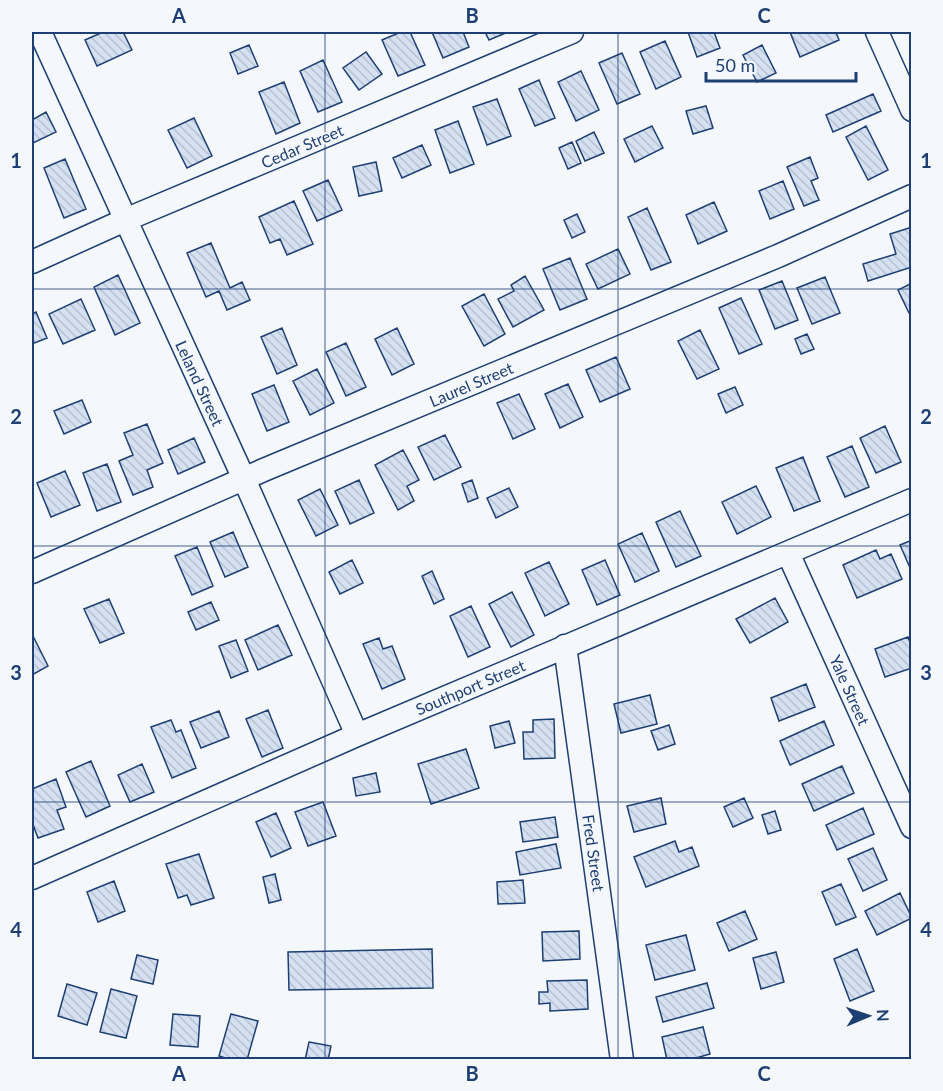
<svg xmlns="http://www.w3.org/2000/svg" width="943" height="1091" viewBox="0 0 943 1091" font-family="Lato,sans-serif">
<style>
.building{fill:url(#building-back-hatch);stroke:#1d3f73;stroke-width:1.5}
.lines{fill:none;stroke-linecap:round;stroke-linejoin:round}
.minor-casing{stroke:#1d3f73;stroke-width:25}
.minor{stroke:#f4f7fb;stroke-width:22}
.grid{fill:none;stroke:#1d3f73;stroke-width:1.5;stroke-opacity:0.55}
.labels{text-anchor:middle;dominant-baseline:central;stroke-width:4.5;stroke-linejoin:round;paint-order:stroke}
.street-label{font-size:16px;fill:#1d3f73;stroke:#f4f7fb}
.neatline{fill:none;stroke:#1d3f73;stroke-width:2}
.grid-label{font-size:20px;text-anchor:middle;font-weight:bold;fill:#1d3f73}
</style>
<defs>
<pattern id="building-back-hatch" width="6" height="6" patternUnits="userSpaceOnUse" patternTransform="scale(1.5)"><rect width="6" height="6" fill="#d5e0f0"/><path d="M-1 5l2 2M0 0l6 6M5-1l2 2" fill="none" stroke="#b6c1d1"/></pattern>
</defs>
<rect width="100%" height="100%" fill="#f4f7fb"/>
<path class="building" d="M103 32H123L132 50 97 66 85 40Z
M401 32H410L425 65 398 76 382 40Z
M432 32H463L469 47 443 58Z
M485 32H508L489 40Z
M688 32H714L720 48 697 57Z
M790 32H836L839 40 800 57Z
M665 41 681 77 656 89 640 52Z
M249 45 258 66 238 74 230 53Z
M762 45 776 73 757 82 743 55Z
M366 52 382 74 359 90 343 68Z
M622 53 640 94 617 104 599 63Z
M323 60 342 102 318 112 300 71Z
M581 71 599 110 576 121 558 82Z
M539 80 555 118 535 126 519 89Z
M284 82 300 123 276 134 259 92Z
M873 94 881 111 833 132 826 115Z
M497 99 511 136 487 145 473 107Z
M706 106 713 128 693 134 686 111Z
M46 112 56 132 33 143 32 140V120Z
M194 118 212 156 187 168 168 130Z
M458 121 474 164 450 173 435 130Z
M652 126 663 148 635 162 624 139Z
M866 126 888 170 868 180 846 137Z
M594 132 604 153 585 161 576 141Z
M572 142 581 163 568 169 559 148Z
M422 145 431 165 402 178 393 158Z
M810 157 818 178 811 181 819 200 804 206 787 167Z
M65 159 86 209 64 218 44 168Z
M376 162 382 191 359 196 353 167Z
M328 180 342 210 317 221 303 191Z
M783 181 794 209 770 219 759 191Z
M294 201 313 244 287 255 280 239 270 243 259 217Z
M714 202 727 231 698 244 686 215Z
M647 208 671 262 651 270 628 217Z
M577 214 585 232 572 238 564 220Z
M912 227V267L868 281 863 264 896 254 890 234Z
M211 243 230 288 242 282 250 300 227 310 219 291 206 297 187 253Z
M618 249 630 274 598 289 586 264Z
M570 258 587 299 560 310 543 269Z
M118 275 140 323 115 335 94 287Z
M525 276 544 310 513 327 498 299 514 291 511 285Z
M825 277 840 313 812 324 797 288Z
M782 281 798 320 775 329 759 290Z
M912 283V311L909 313 898 290Z
M484 294 505 334 484 346 462 306Z
M741 298 762 344 739 354 719 308Z
M81 299 95 330 63 344 49 314Z
M36 312 47 338 32 344V314Z
M282 328 297 365 277 374 261 337Z
M397 328 414 364 392 375 375 339Z
M700 330 719 369 697 379 678 341Z
M807 334 814 349 801 354 795 339Z
M346 343 366 387 346 396 326 352Z
M616 357 630 389 600 402 586 370Z
M317 369 334 403 310 415 293 381Z
M568 384 583 417 560 428 545 394Z
M274 385 289 422 267 431 252 394Z
M735 387 743 405 726 413 718 394Z
M519 394 535 429 513 439 497 403Z
M82 400 91 422 64 434 54 411Z
M147 424 163 463 147 470 153 487 133 495 119 461 133 455 124 433Z
M885 426 901 462 876 473 860 438Z
M445 435 461 467 434 480 418 447Z
M194 438 205 462 178 474 168 450Z
M852 446 869 487 845 497 827 457Z
M403 450 419 480 407 486 414 501 398 510 375 465Z
M803 457 820 501 794 511 776 468Z
M107 464 121 502 97 511 83 473Z
M65 471 80 505 51 517 37 483Z
M359 480 374 513 350 524 335 491Z
M472 480 478 498 468 502 462 484Z
M756 486 771 517 737 534 722 502Z
M509 488 518 507 496 518 487 498Z
M320 489 338 525 316 536 298 500Z
M680 511 701 556 676 567 656 522Z
M233 532 248 567 225 577 210 542Z
M642 533 659 571 635 582 618 544Z
M912 540V570H911L900 545Z
M197 547 213 586 192 595 175 556Z
M876 550 880 559 891 554 902 579 857 598 843 565Z
M352 560 363 583 340 594 329 572Z
M605 560 620 595 597 605 582 570Z
M549 562 569 604 545 616 525 573Z
M432 571 444 599 434 604 422 576Z
M512 592 534 635 511 647 489 604Z
M775 598 788 622 750 643 736 619Z
M109 599 124 633 100 643 84 609Z
M211 602 219 620 196 630 188 612Z
M471 606 490 647 468 657 450 616Z
M278 625 292 655 258 670 245 640Z
M32 634 48 666 32 675Z
M908 637 912 648V668L885 677 875 649Z
M379 638 383 649 392 646 405 679 382 689 363 644Z
M236 640 248 671 231 678 219 646Z
M806 684 815 707 779 721 771 698Z
M650 695 657 724 621 733 614 704Z
M268 710 283 748 262 757 246 719Z
M219 711 229 737 201 748 190 722Z
M554 719 555 758 524 759 523 732H533V720Z
M171 720 176 732 181 730 196 768 172 778 151 727Z
M509 721 515 743 495 748 490 726Z
M824 721 834 745 790 765 780 741Z
M669 725 675 744 658 750 651 731Z
M466 749 479 788 431 804 418 764Z
M91 761 110 806 86 817 66 772Z
M142 764 154 792 130 802 118 775Z
M842 766 854 793 814 811 802 784Z
M376 773 380 792 356 796 353 778Z
M56 779 66 807 57 810 64 829 38 838 32 822V789Z
M661 798 666 824 634 832 627 806Z
M744 798 753 818 733 827 724 807Z
M323 802 336 836 308 846 295 812Z
M863 808 874 834 837 850 826 825Z
M775 811 781 830 768 834 762 815Z
M276 813 291 848 271 857 256 822Z
M555 817 558 837 523 842 520 822Z
M675 841 679 852 692 847 699 866 646 887 634 857Z
M556 844 561 868 520 875 516 852Z
M873 848 887 880 863 891 848 859Z
M199 854 214 898 191 905 187 895 178 898 166 864Z
M275 874 281 900 269 903 263 877Z
M523 880 525 903 498 904 497 882Z
M114 881 125 911 98 922 87 892Z
M841 884 856 917 836 925 822 892Z
M900 893 912 918 877 935 865 911Z
M745 911 757 939 729 951 717 923Z
M579 931 580 959 543 961 542 932Z
M686 935 695 970 655 980 646 945Z
M432 949 433 988 289 990 288 952Z
M857 949 874 991 850 1001 834 959Z
M776 952 784 982 761 989 753 958Z
M137 955 158 960 153 984 131 979Z
M587 980 588 1009 550 1011V1003L539 1004V992H548L547 981Z
M707 983 714 1008 663 1022 656 997Z
M67 984 97 993 87 1025 58 1016Z
M111 989 137 996 126 1038 100 1032Z
M173 1014 200 1016 198 1047 170 1045Z
M231 1014 258 1021 247 1060H232L219 1056Z
M703 1027 710 1054 689 1060H667L662 1037Z
M309 1042 331 1046 328 1060H305Z"/>
<g class="lines">
<defs>
<path id="minor" d="M40 32 244 479 357 735
M877 32 912 110
M32 262 125 220 572 32
M788 553 912 827
M32 572 266 469 778 256 912 196
M565 646 622 1060
M32 878 357 735 912 500"/>
</defs>
<use href="#minor" class="minor-casing"/>
<use href="#minor" class="minor"/>
</g>
<path class="grid" d="M325 32V1060M618 32V1060M32 289H912M32 546H912M32 802H912"/>
<g class="labels">
<g class="street-label">
<text transform="translate(302 146) rotate(-23)">Cedar Street</text>
<text transform="translate(200 383) rotate(65)">Leland Street</text>
<text transform="translate(471 384) rotate(-23)">Laurel Street</text>
<text transform="translate(470 687) rotate(-23)">Southport Street</text>
<text transform="translate(850 690) rotate(66)">Yale Street</text>
<text transform="translate(594 853) rotate(82)">Fred Street</text>
</g>
</g>
<rect width="943" height="1091" fill="none" stroke="#f4f7fb" stroke-width="66"/>
<g transform="translate(868 1016) rotate(88)" stroke="#f4f7fb" stroke-width="4.5" paint-order="stroke">
<path d="M0-4.5L10 22L0 15L-10 22Z" fill="#1d3f73"/>
<text y="-9" font-size="16" font-weight="bold" text-anchor="middle" fill="#1d3f73">N</text>
</g>
<path d="M706 72v9h150v-9" fill="none" stroke="#1d3f73" stroke-width="3"/>
<text x="715" y="72" font-size="18" fill="#1d3f73" stroke="#f4f7fb" stroke-width="4.5" paint-order="stroke">50 m</text>
<rect x="33" y="33" width="877" height="1025" class="neatline"/>
<g class="grid-label">
<text x="179" y="23">A</text>
<text x="472" y="23">B</text>
<text x="764" y="23">C</text>
<text x="16" y="168">1</text>
<text x="926" y="168">1</text>
<text x="16" y="424">2</text>
<text x="926" y="424">2</text>
<text x="16" y="680">3</text>
<text x="926" y="680">3</text>
<text x="16" y="937">4</text>
<text x="926" y="937">4</text>
<text x="179" y="1081">A</text>
<text x="472" y="1081">B</text>
<text x="764" y="1081">C</text>
</g>
</svg>
